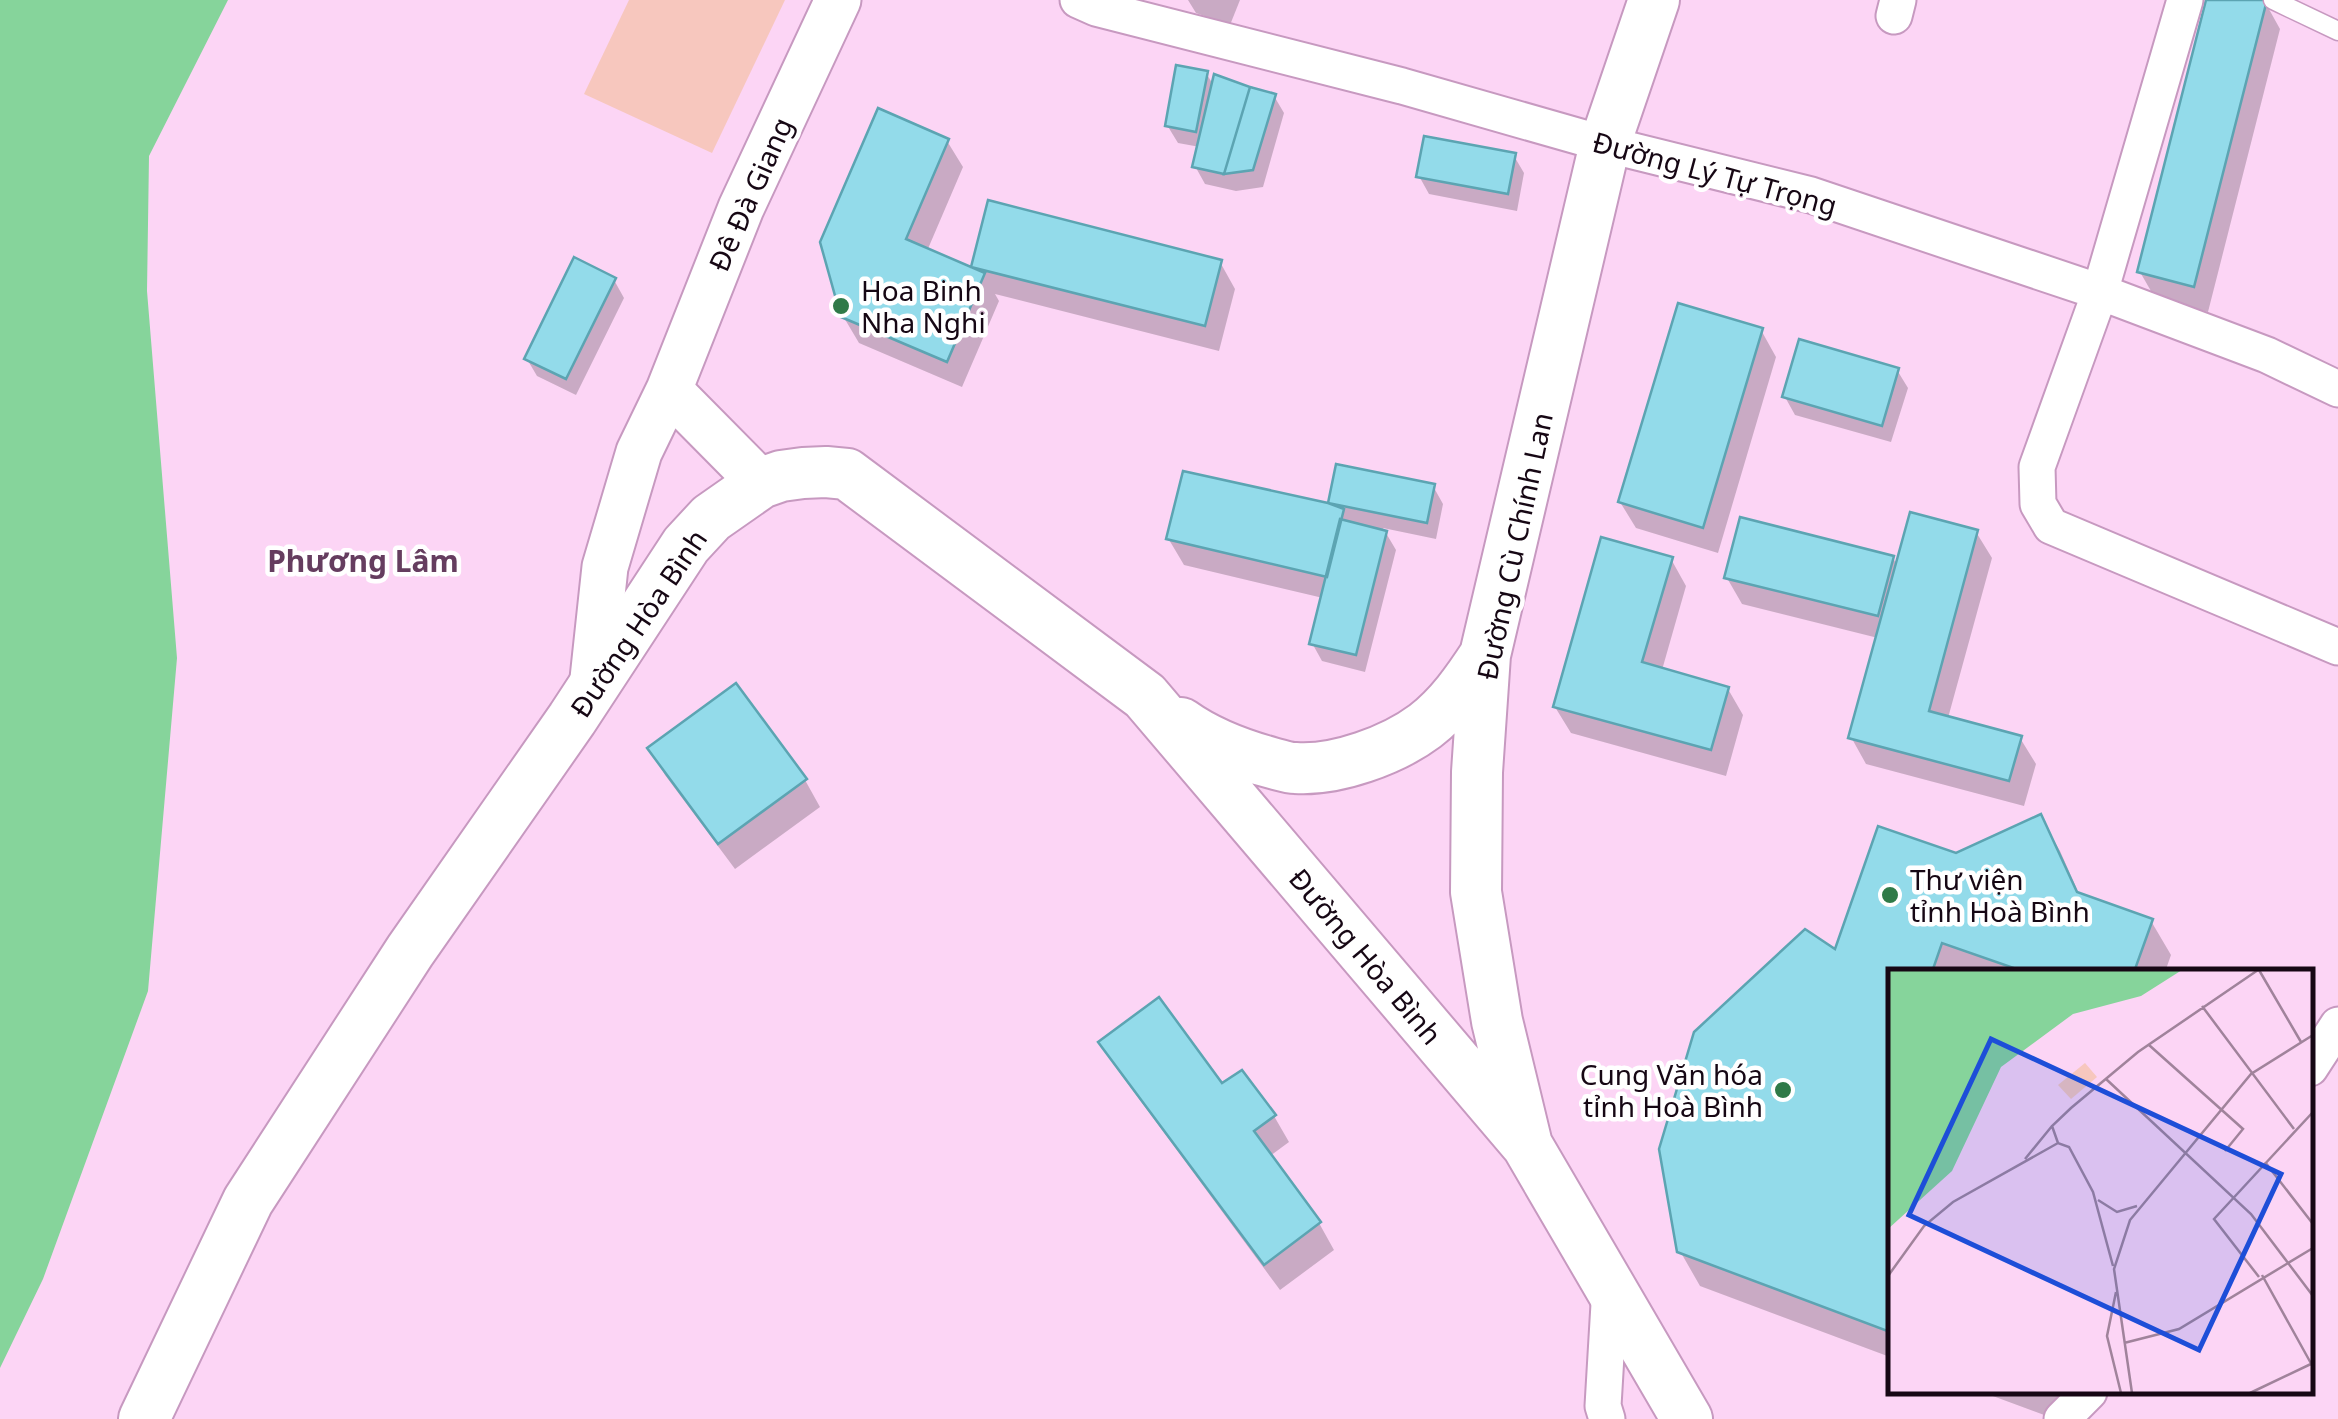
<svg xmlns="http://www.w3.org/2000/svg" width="2338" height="1419" viewBox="0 0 2338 1419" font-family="'Noto Sans',sans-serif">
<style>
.green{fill:#f7c7be}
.water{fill:#86d49b}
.shadow{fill:#0003}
.building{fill:#93dbea;stroke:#5ca4b2;stroke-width:2.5}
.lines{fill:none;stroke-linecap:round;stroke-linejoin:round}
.service-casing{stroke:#c799c0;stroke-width:21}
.minor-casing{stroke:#c799c0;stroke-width:39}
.tertiary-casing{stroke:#c799c0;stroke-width:49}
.secondary-casing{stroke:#c799c0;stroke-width:54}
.service{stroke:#fff;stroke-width:18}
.minor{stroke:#fff;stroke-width:35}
.tertiary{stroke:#fff;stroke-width:45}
.secondary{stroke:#fff;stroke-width:50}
.poi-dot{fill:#2f7a48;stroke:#fff;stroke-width:4}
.labels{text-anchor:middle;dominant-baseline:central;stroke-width:9;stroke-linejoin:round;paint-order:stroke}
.street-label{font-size:28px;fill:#160714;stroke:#fff}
.poi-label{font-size:28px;fill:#160714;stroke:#fff;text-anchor:start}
.neighbourhood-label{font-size:30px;font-weight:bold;fill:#653d5f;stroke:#fff}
.inset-road{fill:none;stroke:#a0839b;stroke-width:2.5}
.view{fill:#1d4ed8;fill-opacity:0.15;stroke:#1d4ed8;stroke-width:5}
.inset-edge{fill:none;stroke:#160714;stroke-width:5}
</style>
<rect width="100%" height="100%" fill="#fcd5f5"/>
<path class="green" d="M629 0H785L712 153 584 94Z"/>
<path class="water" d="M0 0H228L149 156 147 291 177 658 148 991 43 1279 0 1368Z"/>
<path class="shadow" d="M1188 0H1240L1230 25 1196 13Z
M2209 0H2255L2265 2 2280 29 2208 312 2155 298 2140 272Z
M1206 73 1214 86 1274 96 1284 113 1263 187 1236 191 1205 184 1195 166 1200 147 1178 143 1167 125Z
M947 141 963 167 927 251 973 270 990 203 1220 262 1235 289 1219 351 995 294 999 301 962 387 859 343 843 316Z
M1514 156 1524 173 1517 211 1429 194 1419 176Z
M614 280 624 298 576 395 537 376 527 359Z
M1761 330 1776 357 1718 553 1636 528 1620 502Z
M1897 370 1908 388 1891 442 1795 415 1785 397Z
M1337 467 1433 486 1443 504 1436 539 1383 528 1396 550 1365 672 1322 661 1312 643 1323 598 1184 565 1168 538 1330 506Z
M1976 532 1992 558 1948 718 2020 738 2036 764 2024 806 1866 764 1851 737 1878 638 1742 604 1727 578 1893 558 1898 567Z
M1671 559 1686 586 1662 670 1728 689 1743 715 1726 776 1571 733 1555 707Z
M650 749 805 780 820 807 735 869 665 775Z
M2040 817 2060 851 2080 896 2151 921 2171 955 2165 972H1890V1357L1700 1286 1680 1251 1836 952 1956 856Z
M1102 1043 1222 1087 1274 1116 1289 1142 1270 1156 1319 1223 1334 1250 1280 1290 1117 1069Z
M1982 1392H2094L2055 1419Z"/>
<path class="building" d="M2206 0H2267L2194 287 2137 272Z
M1176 65 1208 71 1196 132 1165 126Z
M1214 74 1250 87 1224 174 1192 167Z
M1250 87 1276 94 1253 170 1224 174Z
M878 108 949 139 906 239 985 273 947 362 841 317 820 242Z
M1424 136 1516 153 1508 194 1416 177Z
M988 200 1222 260 1205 326 971 267Z
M574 257 616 278 566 379 524 359Z
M1678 303 1763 328 1703 528 1618 502Z
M1799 339 1899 368 1882 426 1782 397Z
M1336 464 1435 484 1427 523 1328 503Z
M1183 471 1328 503 1344 509 1327 577 1166 539Z
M1910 512 1978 530 1929 711 2022 736 2009 781 1848 738Z
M1740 517 1894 556 1878 616 1724 578Z
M1340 519 1387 531 1356 655 1309 644Z
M1601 537 1673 557 1642 662 1729 687 1711 750 1553 707Z
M736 683 807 779 718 844 647 748Z
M2041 814 2077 892 2153 919 2134 972H2025L1942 943 1932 972H1890V1332L1677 1252 1659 1149 1694 1032 1805 929 1835 949 1878 826 1956 853Z
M1159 997 1222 1083 1242 1070 1276 1115 1254 1131 1321 1222 1264 1265 1098 1042Z"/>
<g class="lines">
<defs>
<path id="service" d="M2273 0 2338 31"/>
<path id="minor" d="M1078 0 1096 8 1402 86 1605 144 1811 195 2100 292 2267 355 2338 389
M2185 0 2100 292 2037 467 2038 504 2051 526 2338 647
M1894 16 1898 0
M2310 1068 2338 1025
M1607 1419 1603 1406 1610 1287
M2062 1419 2089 1392"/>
<path id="tertiary" d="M761 483 669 390 741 208 838 0
M592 688 605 567 639 452 669 390"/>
<path id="secondary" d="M1654 0 1605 144 1485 655 1477 772 1476 892 1497 1021 1527 1145 1687 1419
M1181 723C1209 743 1239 754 1272 763 1280 765 1288 768 1295 768 1336 771 1393 750 1425 726 1450 707 1468 681 1485 655
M144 1419 248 1201 410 951 572 719 686 545 711 518 761 483 781 476 803 473 826 472 847 474 1145 696 1527 1145"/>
</defs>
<use href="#service" class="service-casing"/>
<use href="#minor" class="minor-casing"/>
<use href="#tertiary" class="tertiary-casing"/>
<use href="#secondary" class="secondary-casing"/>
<use href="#service" class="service"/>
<use href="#minor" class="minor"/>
<use href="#tertiary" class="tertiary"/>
<use href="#secondary" class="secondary"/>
</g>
<g class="poi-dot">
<circle cx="841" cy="306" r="10"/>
<circle cx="1890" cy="895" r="10"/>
<circle cx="1783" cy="1090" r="10"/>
</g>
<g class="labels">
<g class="street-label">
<text transform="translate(1715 173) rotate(15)">Đường Lý Tự Trọng</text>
<text transform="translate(750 194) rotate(-66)">Đê Đà Giang</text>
<text transform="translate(1514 546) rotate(-78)">Đường Cù Chính Lan</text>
<text transform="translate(638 623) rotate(-56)">Đường Hòa Bình</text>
<text transform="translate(1366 956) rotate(50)">Đường Hòa Bình</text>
</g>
<g class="poi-label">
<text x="861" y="290">Hoa Binh<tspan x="861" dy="32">Nha Nghi</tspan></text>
<text x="1910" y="879">Thư viện<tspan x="1910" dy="32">tỉnh Hoà Bình</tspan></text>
<text x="1763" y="1074" text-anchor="end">Cung Văn hóa<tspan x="1763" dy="32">tỉnh Hoà Bình</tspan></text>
</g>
<g class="neighbourhood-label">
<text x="363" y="560">Phương Lâm</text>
</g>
</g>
<g transform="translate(1888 969)">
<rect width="425" height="425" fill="#fcd5f5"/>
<path d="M197 94 209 108 183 130 170 116Z" fill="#f7c7be"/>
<path d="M0 1H294L253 27 185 45 113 98 64 202 0 260Z" fill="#86d49b"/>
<path class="inset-road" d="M371 1 413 73M314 37 406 160M261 76 355 160 337 182M218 110 363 245 425 327M170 174 164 157 183 139 250 83 370 1M137 190 164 157M377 193 425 255M210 231 229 243 249 237M374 306 425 398M0 307 36 257 65 233 170 174 181 178 205 223 225 297M371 308 326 250 425 143M228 323 219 367 233 424M236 374 291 360 425 279M244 424 226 300 242 251 363 105 425 66M362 424 425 394"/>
<path class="view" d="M103 70 393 205 311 381 21 246Z"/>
<rect width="425" height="425" class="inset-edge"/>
</g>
</svg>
